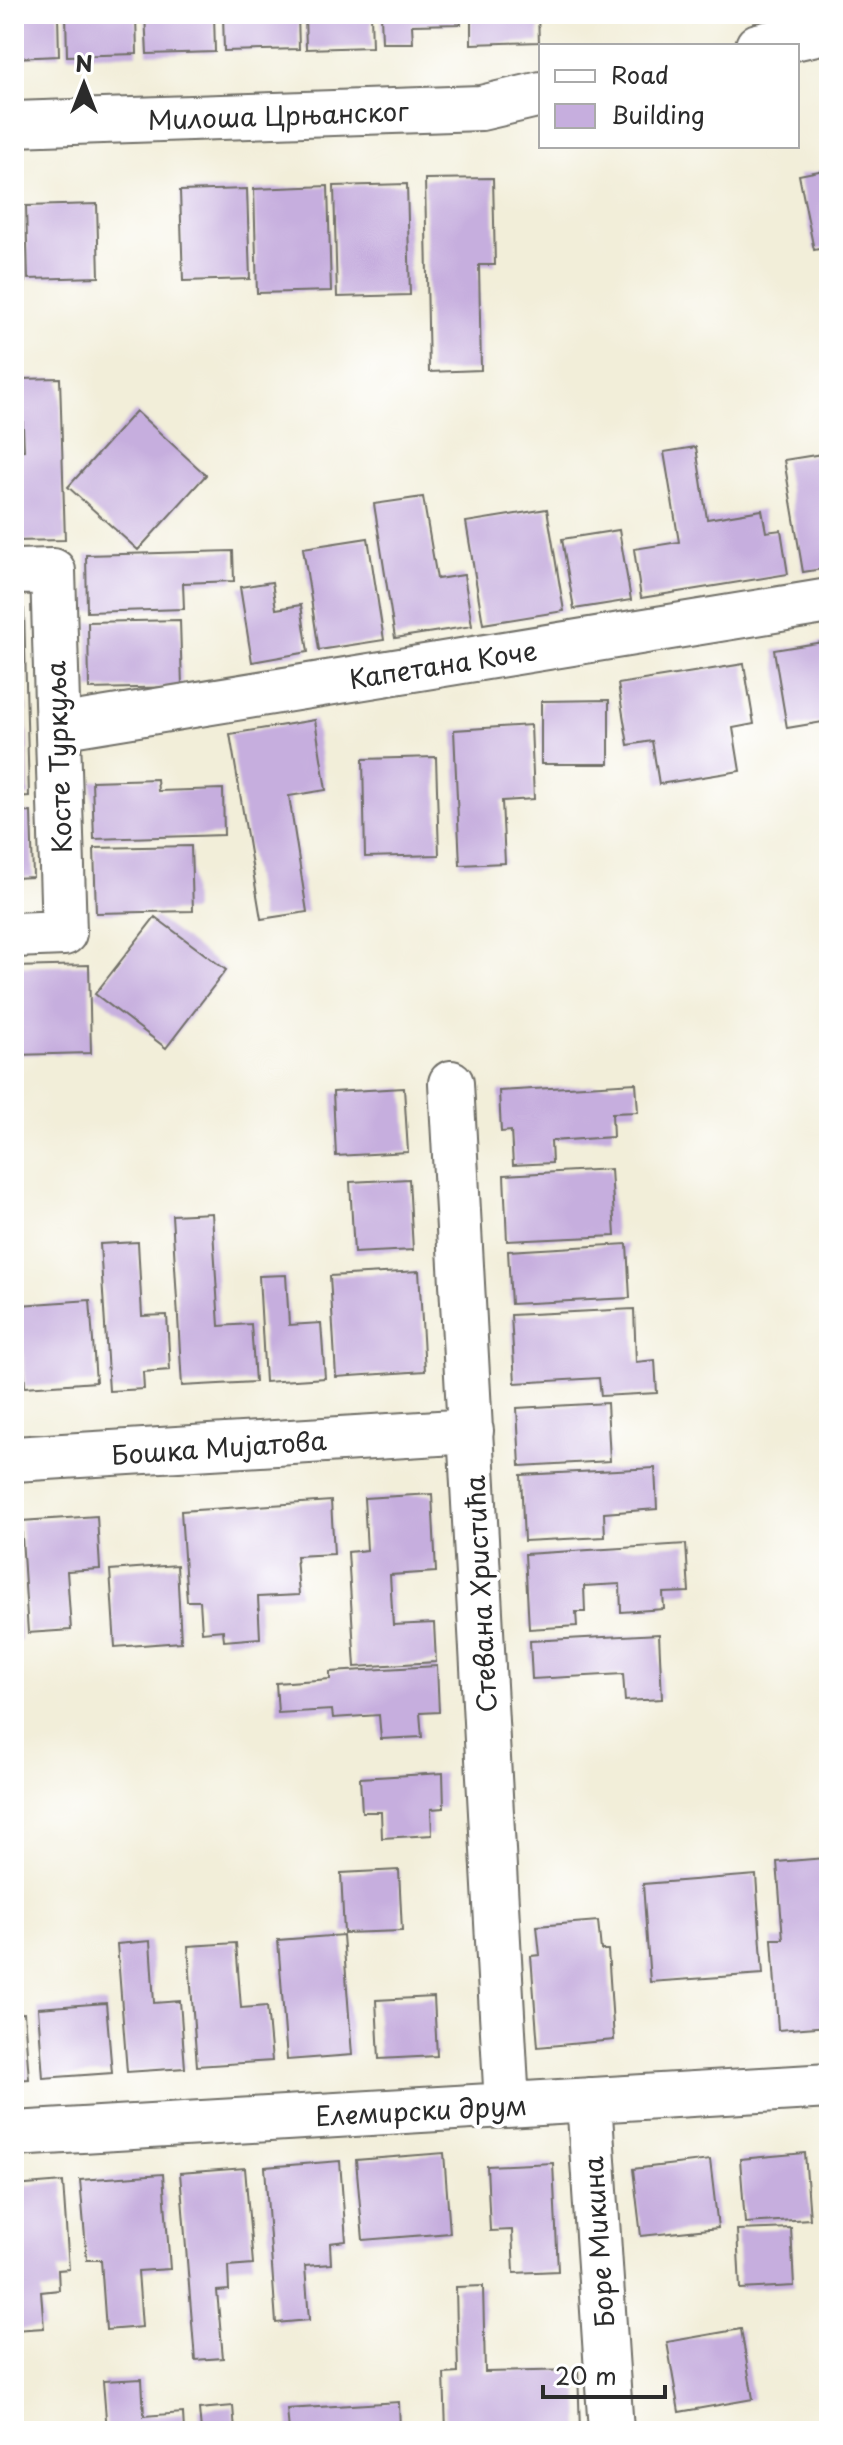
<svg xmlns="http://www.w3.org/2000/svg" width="843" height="2445" viewBox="0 0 843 2445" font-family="'Playpen Sans',sans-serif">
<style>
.building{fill:#c6aede}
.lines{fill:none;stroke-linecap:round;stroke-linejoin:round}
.minor-casing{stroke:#716f68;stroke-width:48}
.minor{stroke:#fff;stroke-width:44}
.labels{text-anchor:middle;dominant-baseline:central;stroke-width:8;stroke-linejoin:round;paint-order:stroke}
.street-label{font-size:26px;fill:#2b2b2b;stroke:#fff}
</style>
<rect width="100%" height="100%" fill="#fff"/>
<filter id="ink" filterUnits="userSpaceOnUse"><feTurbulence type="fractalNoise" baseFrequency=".0125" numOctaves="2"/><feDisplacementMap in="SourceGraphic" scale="16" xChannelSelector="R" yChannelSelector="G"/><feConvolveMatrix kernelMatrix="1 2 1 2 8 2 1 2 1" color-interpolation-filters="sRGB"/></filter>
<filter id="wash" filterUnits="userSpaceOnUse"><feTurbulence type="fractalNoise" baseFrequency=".006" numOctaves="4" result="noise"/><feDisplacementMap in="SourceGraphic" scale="32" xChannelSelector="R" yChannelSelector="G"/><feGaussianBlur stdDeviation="1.8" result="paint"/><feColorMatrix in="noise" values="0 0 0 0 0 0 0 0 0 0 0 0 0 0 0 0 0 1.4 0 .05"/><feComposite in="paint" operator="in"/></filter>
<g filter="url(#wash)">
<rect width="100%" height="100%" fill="#f2eed9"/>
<g id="blocks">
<path class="building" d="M14 14H58L59 56 14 58Z
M66 14H136L137 54 67 56Z
M145 14H214L215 52 147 54Z
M223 14H298L299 49 224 51Z
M305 14H371L372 47 306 49Z
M381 14H461V24L412 25 413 43H382Z
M471 14H538L539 42 471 44Z
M829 169V247L814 250 799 175Z
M493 178 495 265H479L481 370 429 372 425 179Z
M407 184 410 295 337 297 334 186Z
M328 186 331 291 257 293 254 189Z
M247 189 250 279 183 281 180 191Z
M14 204H22L25 290H14Z
M97 204 99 277 28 279 26 206Z
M60 378 65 540 14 541V451L24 450 21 379Z
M136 411 206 475 138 550 68 487Z
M696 447 707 519 762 510 766 532 781 530 788 574 641 598 634 549 679 542 664 452Z
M822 454 829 499V568L803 572 784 460Z
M423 497 437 579 464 575 472 626 395 638 374 504Z
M547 509 564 611 483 624 466 522Z
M619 530 631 600 574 609 562 539Z
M368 538 384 640 319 650 303 548Z
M233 551 234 581 183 583 184 609 87 612 86 555Z
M272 582 276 609 301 605 308 652 252 662 240 587Z
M24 609 29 796 14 797V610Z
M180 620 182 687 89 689 88 622Z
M829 641V721L787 728 774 650Z
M744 664 754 724 733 728 740 771 659 784 652 741 628 745 618 684Z
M609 700V764H541V701Z
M315 720 326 790 289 796 307 912 261 919 230 734Z
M531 725 534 799 502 801 505 863 460 865 454 730Z
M436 757 439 855 365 857 363 759Z
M157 779 158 791 223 789 224 835 94 839 92 781Z
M31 812 33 877 14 878V813Z
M191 846 193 911 96 913 94 848Z
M155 917 226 970 166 1048 95 994Z
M89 965 91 1053 14 1055V967Z
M636 1083 638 1112 612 1113 613 1137 551 1141 552 1163 513 1165 511 1131 501 1132 499 1091Z
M404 1088 408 1152 336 1156 333 1092Z
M611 1169 615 1236 507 1241 504 1175Z
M409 1179 413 1250 354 1253 350 1182Z
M212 1213 219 1326 251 1324 255 1382 182 1386 172 1215Z
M138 1242 142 1316 167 1315 170 1370 143 1372 144 1389 109 1391 100 1244Z
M627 1244 630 1298 511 1304 508 1251Z
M419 1271 425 1371 336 1377 330 1276Z
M286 1275 289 1325 321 1323 325 1378 265 1382 259 1276Z
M90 1300 96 1382 25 1387 20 1305Z
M634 1309 636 1362 655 1360 657 1393 601 1396 599 1378 515 1383 511 1315Z
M607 1403 610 1461 520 1466 517 1408Z
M655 1468 657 1509 604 1513 605 1537 524 1541 521 1475Z
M432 1494 436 1572 390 1575 393 1625 434 1623 436 1662 355 1667 348 1552 367 1550 364 1498Z
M331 1501 334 1554 296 1556 299 1595 258 1597 260 1638 224 1641 223 1630 202 1632 200 1601H187L181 1511Z
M97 1516 100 1569 67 1571 71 1630 28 1633 21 1521Z
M686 1544 689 1592 663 1593 664 1609 621 1612 620 1584 584 1586 585 1612H576L577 1626 529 1629 525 1554Z
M177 1565 181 1642 115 1647 110 1570Z
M14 1569H16L21 1640H14Z
M659 1634 662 1699 625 1701 623 1674 532 1679 530 1641Z
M437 1666 439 1712 420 1713 422 1737 381 1739 379 1715 333 1718 332 1710 278 1713 276 1683 330 1679V1672Z
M443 1773 444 1808 431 1809 432 1835 382 1838 381 1812H362L360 1778Z
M825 1858 829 1905V2026L778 2030 772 1939H783L777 1862Z
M399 1870 402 1931 344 1933 341 1873Z
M756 1875 763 1974 650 1982 643 1884Z
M598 1921 601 1950H608L614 2040 538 2047 531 1956 540 1955 537 1926Z
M343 1935 352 2055 287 2060 278 1940Z
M150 1941 154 2003 180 2001 185 2068 127 2072 117 1944Z
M236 1943 241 2008 267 2006 272 2061 197 2066 188 1946Z
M434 1997 437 2056 379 2059 376 2000Z
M106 2003 112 2073 43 2078 38 2008Z
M24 2013 29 2079 14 2080V2014Z
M444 2153 450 2233 363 2240 356 2160Z
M805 2153 810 2219 745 2223 740 2159Z
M710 2160 718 2228 641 2236 633 2169Z
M340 2161 346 2241 330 2243 331 2264 305 2266 309 2320 276 2323 265 2167Z
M553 2163 558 2271 514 2273 512 2230 490 2231 487 2166Z
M245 2168 253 2264 228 2266 229 2290 217 2291 223 2358 195 2360 180 2173Z
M163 2174 170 2269 138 2271 142 2327 106 2330 101 2260H87L80 2180Z
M63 2182 69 2269 58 2270 59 2290 41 2292 44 2328 14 2330V2186Z
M791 2228 794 2286 740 2289 737 2230Z
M483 2286 485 2372 578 2370 580 2431H446L444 2374 458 2373 456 2287Z
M741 2329 753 2399 679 2412 667 2342Z
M142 2379 144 2416 183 2413 184 2431H107L103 2381Z
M399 2402 400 2431H289L287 2409Z
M233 2406 235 2431H201L199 2409Z"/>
</g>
</g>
<g filter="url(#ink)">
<use href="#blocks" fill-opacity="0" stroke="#716f68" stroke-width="2"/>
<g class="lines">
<defs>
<path id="minor" d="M758 46 829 30
M14 124 481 108 541 94
M14 572 53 571 64 933 14 935
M58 727 829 601
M451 1083 507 2105
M14 1459 471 1431
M589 2100 611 2431
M14 2134 829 2086"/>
</defs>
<use href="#minor" class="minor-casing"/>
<use href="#minor" class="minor"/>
</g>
</g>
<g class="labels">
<g class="street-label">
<text transform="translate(278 115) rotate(-2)">Милоша Црњанског</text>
<text transform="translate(443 664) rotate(-9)">Капетана Коче</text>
<text transform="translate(58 757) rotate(-92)">Косте Туркуља</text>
<text transform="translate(219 1447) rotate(-4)">Бошка Мијатова</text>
<text transform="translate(480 1594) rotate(-93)">Стевана Христића</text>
<text transform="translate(421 2110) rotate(-3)">Елемирски друм</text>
<text transform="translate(598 2242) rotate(-94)">Боре Микина</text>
</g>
</g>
<rect width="843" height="2445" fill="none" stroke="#fff" stroke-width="48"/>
<rect x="539" y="44" width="260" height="104" fill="#ffffff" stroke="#aaaaaa" stroke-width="2"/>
<rect x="555" y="70" width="40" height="12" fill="#ffffff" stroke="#aaaaaa" stroke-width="2"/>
<text x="611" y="84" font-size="24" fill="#2b2b2b">Road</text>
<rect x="555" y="104" width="40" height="24" fill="#c6aede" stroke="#aaaaaa" stroke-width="2"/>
<text x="611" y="124" font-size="24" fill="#2b2b2b">Building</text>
<g transform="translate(84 84)" stroke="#ffffff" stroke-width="6" paint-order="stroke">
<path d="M0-6L14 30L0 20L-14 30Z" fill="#2b2b2b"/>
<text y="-12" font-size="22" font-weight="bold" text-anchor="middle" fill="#2b2b2b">N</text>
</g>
<path d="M543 2385v12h122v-12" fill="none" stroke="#2b2b2b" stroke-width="4"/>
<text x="555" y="2385" font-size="24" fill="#2b2b2b" stroke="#ffffff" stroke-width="6" paint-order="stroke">20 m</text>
</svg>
